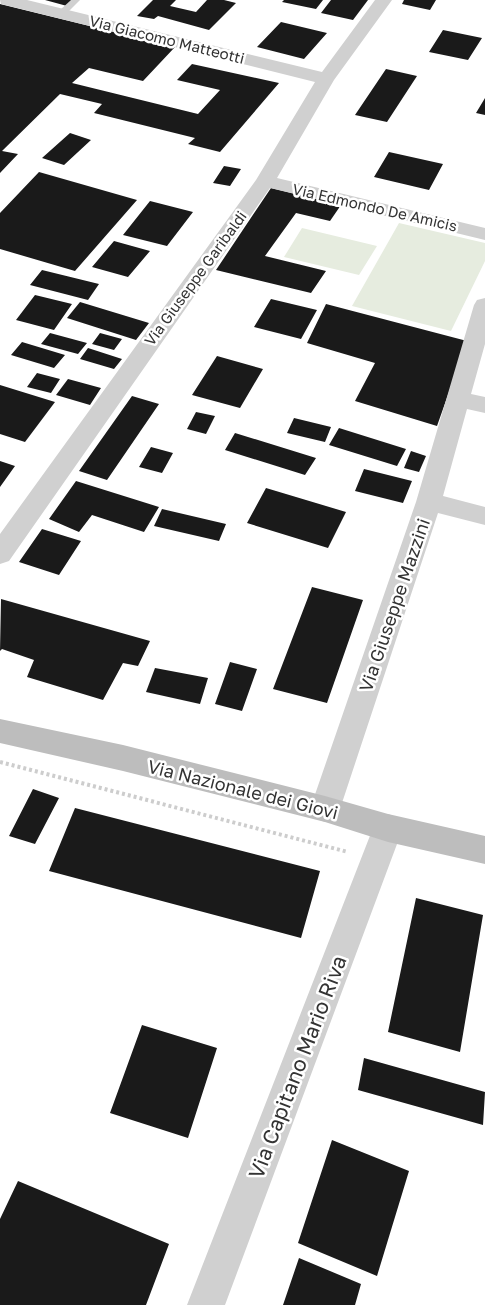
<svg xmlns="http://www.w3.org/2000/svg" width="485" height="1305" viewBox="0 0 485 1305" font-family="'Golos Text',sans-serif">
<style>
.green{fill:#e6ecdf}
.building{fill:#1a1a1a}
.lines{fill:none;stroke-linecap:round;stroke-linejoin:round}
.path{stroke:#cdcdcd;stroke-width:4;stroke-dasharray:3 3;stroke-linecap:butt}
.lane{fill:#d0d0d0;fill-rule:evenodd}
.street{fill:#d0d0d0;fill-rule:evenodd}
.secondary{fill:#bdbdbd;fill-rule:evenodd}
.labels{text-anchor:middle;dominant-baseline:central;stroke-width:5;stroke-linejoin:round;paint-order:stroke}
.far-street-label{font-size:15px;fill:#333;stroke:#fff}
.street-label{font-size:18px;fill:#333;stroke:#fff}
.near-street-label{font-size:21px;fill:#333;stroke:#fff}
</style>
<rect width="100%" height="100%" fill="#fff"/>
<path class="green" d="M399 223 485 243V261L451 331 352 306Z
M302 228 377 246 359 275 284 257Z"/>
<path class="building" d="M45 0H72L67 6Z
M153 0H176L170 6 196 12 207 0H224L236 3 209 30 158 16 154 19 137 16Z
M284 0H323L316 9 282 2Z
M331 0H368L353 20 321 13Z
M404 0H436L430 10 402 4Z
M0 4 175 47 143 81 89 68 72 83 198 114 220 90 177 80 192 64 279 83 220 152 188 144 195 138 94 113 102 104 60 94 2 151 18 154 0 173Z
M281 22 327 33 304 59 257 47Z
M443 30 482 38 468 60 429 52Z
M386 69 417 76 387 122 355 115Z
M485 98V115L476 113Z
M70 133 91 140 64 165 42 158Z
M389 152 443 164 429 190 374 177Z
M224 166 241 169 230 186 213 183Z
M39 172 137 200 75 271 0 249V213Z
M271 188 341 205 330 221 296 213 265 256 326 271 311 293 216 270Z
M150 201 193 212 167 246 123 235Z
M114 241 150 251 128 277 92 267Z
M42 270 99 284 88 300 30 285Z
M35 295 72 304 54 330 16 320Z
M271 299 317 310 301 339 254 327Z
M80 302 149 323 136 340 67 318Z
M326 304 467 341 437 426 355 401 375 363 307 343Z
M50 333 87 343 78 354 41 344Z
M100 333 122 339 114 350 92 344Z
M22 342 65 355 54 368 11 355Z
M88 348 122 359 114 369 80 359Z
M217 356 263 369 240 408 192 395Z
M37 373 60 379 51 393 27 387Z
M68 379 101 388 90 405 56 395Z
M0 385 55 402 25 442 0 434Z
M132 396 159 404 107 480 79 471Z
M196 412 215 416 206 434 187 429Z
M294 418 331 427 325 442 287 433Z
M339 428 406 449 397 466 329 445Z
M235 433 316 458 305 475 225 450Z
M151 447 173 453 162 473 139 467Z
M411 451 426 456 419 472 404 468Z
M0 461 15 466 0 487Z
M364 469 412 481 403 503 355 491Z
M76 481 159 507 144 532 92 515 79 532 49 519Z
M266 488 346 512 328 548 247 523Z
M162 509 226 524 219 541 154 526Z
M42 529 81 541 59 575 19 562Z
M312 587 363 600 327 703 273 689Z
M1 599 150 641 138 666 123 663 103 700 27 677 34 660 2 649 0 651Z
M230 662 257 669 242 711 215 704Z
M155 668 208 678 200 704 146 692Z
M33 789 59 798 35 844 9 836Z
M75 808 320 871 301 938 49 871Z
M416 898 483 915 460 1052 388 1032Z
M142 1025 217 1048 188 1138 110 1113Z
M364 1058 485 1092 483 1125 358 1090Z
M332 1140 409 1171 377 1276 298 1243Z
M18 1181 169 1244 146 1305H0V1219Z
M299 1258 361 1284 355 1305H283Z"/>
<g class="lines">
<path class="path" d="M0 762 348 852"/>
<path class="lane" d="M71 0H80L65 15H59V11Z"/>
<path class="street" d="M0 0H27L322 72 375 0H392L334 80 277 178 485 228V240L270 188 9 561 0 564V534L256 180 315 82 1 4Z
M485 298V344L471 394 485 397V413L467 409 443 496 485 507V525L438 513 340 809 336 818 325 822 314 818 310 809 416 502 474 305 477 300Z
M388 814 399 818 403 828 225 1305H187L373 828 377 818Z"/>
<path class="secondary" d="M0 719 123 745 325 796 388 814 485 836V864L388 842 325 822 123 771 0 743Z"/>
</g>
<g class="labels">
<g class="far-street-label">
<text transform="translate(167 39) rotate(14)">Via Giacomo Matteotti</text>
<text transform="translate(375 207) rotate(13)">Via Edmondo De Amicis</text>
<text transform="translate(195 278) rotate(-54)">Via Giuseppe Garibaldi</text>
</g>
<g class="street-label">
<text transform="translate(394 605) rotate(-71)">Via Giuseppe Mazzini</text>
<text transform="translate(243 789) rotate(14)">Via Nazionale dei Giovi</text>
</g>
<g class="near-street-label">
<text transform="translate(297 1067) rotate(-69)">Via Capitano Mario Riva</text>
</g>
</g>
</svg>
